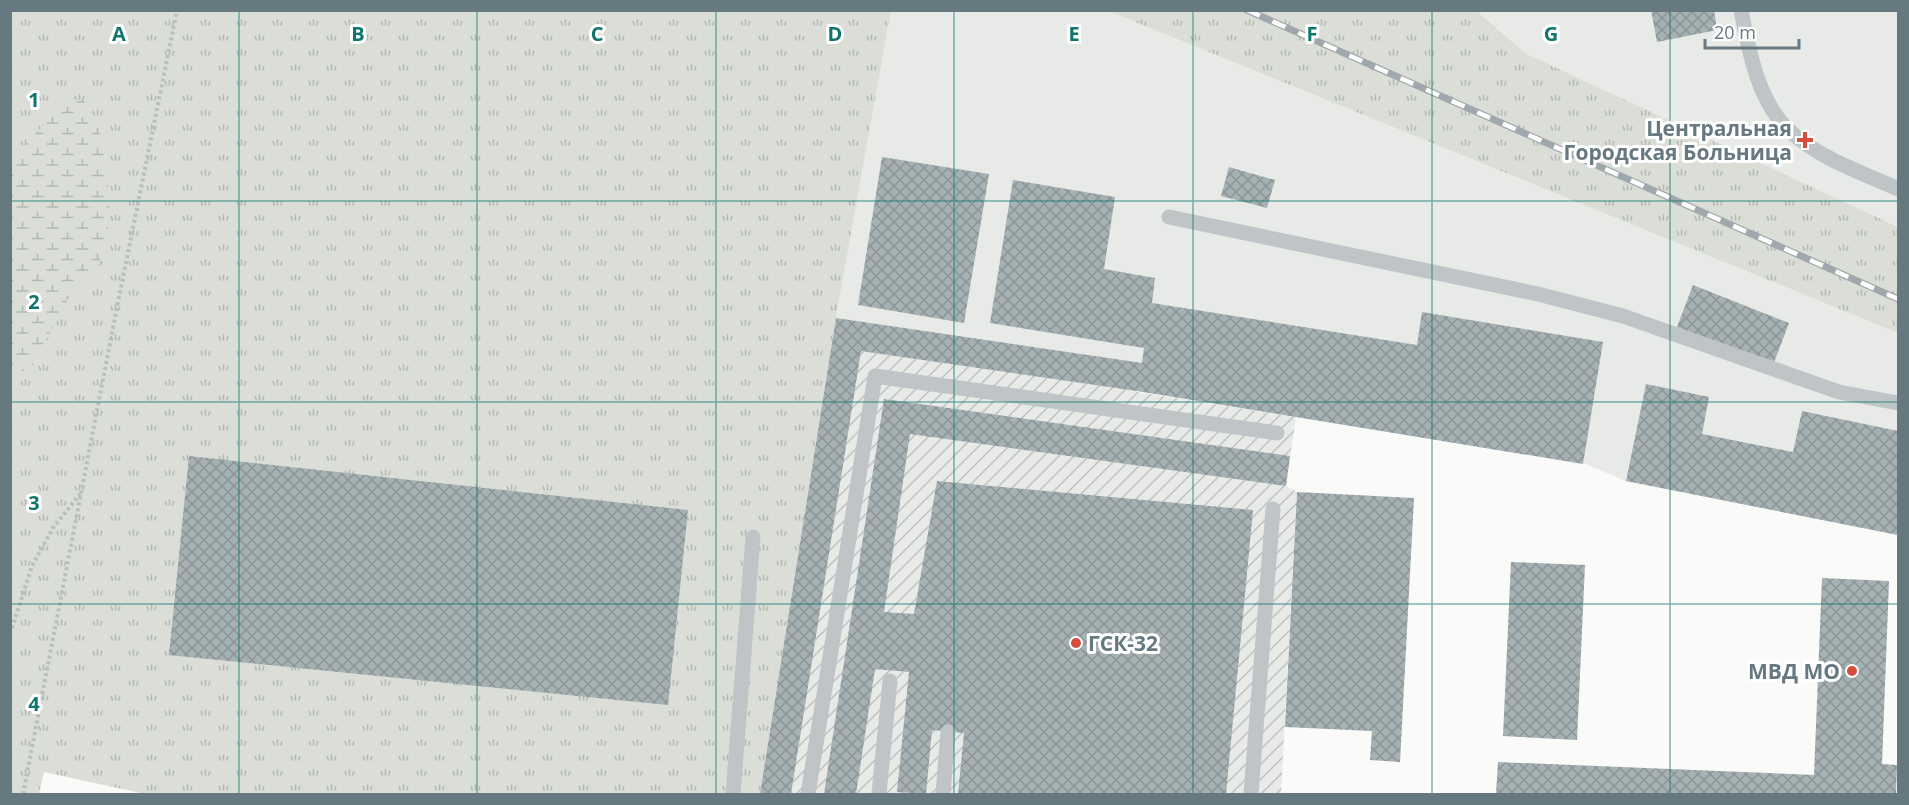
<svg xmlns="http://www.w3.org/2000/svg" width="1909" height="805" viewBox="0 0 1909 805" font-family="'Open Sans',sans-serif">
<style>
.built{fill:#e8eae8}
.industrial{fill:url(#industrial-furrows)}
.grass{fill:url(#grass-tufts)}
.wetland{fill:url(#wetland-marsh)}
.building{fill:url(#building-cross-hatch)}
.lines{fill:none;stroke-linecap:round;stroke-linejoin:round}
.path{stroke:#babec0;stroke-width:4;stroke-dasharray:3 3;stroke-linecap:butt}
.lane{stroke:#bfc5c7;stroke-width:15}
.rail-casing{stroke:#9fa8ac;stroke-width:7}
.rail{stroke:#fff;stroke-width:4.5;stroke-dasharray:14;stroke-linecap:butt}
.grid{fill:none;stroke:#0f766e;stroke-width:1.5;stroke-opacity:0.55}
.poi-dot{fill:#d64d3c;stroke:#fff;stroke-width:2}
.labels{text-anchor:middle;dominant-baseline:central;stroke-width:6;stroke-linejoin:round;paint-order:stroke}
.poi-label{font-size:21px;font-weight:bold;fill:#667980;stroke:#fff;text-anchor:end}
.grid-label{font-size:20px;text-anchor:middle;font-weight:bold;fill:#0f766e;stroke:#fff;stroke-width:6;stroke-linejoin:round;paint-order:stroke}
</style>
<defs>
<pattern id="industrial-furrows" width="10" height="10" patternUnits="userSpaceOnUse" patternTransform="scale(1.5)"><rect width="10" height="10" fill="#e8eae8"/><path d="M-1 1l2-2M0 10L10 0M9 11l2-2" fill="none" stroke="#c0c2c1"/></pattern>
<pattern id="grass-tufts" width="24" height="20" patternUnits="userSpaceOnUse" patternTransform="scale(1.5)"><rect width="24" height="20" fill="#dbded7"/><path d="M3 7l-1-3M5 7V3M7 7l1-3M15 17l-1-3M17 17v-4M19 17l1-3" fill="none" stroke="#b5b9b4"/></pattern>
<pattern id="wetland-marsh" width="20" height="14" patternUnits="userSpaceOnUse" patternTransform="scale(1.5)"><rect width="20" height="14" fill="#dbded7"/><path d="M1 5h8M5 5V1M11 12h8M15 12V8" fill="none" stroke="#b5b9b4"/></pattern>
<pattern id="building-cross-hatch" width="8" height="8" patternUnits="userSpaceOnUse" patternTransform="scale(1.5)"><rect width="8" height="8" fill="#a6b1b4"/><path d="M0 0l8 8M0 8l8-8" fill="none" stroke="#8b9598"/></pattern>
</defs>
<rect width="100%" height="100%" fill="#fafaf8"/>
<path class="built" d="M891 11H1108L1898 333V535L1626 481 1583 463 1137 391 1142 364 836 318Z
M1477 11H1898V227L1525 53Z"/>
<path class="industrial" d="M836 318 1142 363 1137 392 1296 417 1286 486 1297 492 1281 794H760Z"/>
<path class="grass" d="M10 11H891L836 318 760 794H145L44 772 39 794H11Z
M1108 11H1477L1525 53 1898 227V333Z"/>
<path class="wetland" d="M68 99 83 100C110 129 113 210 105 248 103 261 88 276 81 288L73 289 30 371 11 372V160Z"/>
<path class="building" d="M1651 10H1714L1717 30 1657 42Z
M882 157 989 174 964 323 858 305Z
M1229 167 1275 180 1267 208 1221 196Z
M1013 180 1115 197 1104 269 1155 278 1152 303 1417 345 1422 312 1603 342 1583 464 1137 391 861 351 791 794H760L836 318 1142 363 1144 348 990 323Z
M1693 285 1789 323 1773 365 1677 327Z
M1646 384 1709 397 1702 434 1793 452 1802 411 1898 431V535L1626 481Z
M884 399 1290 456 1286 486 910 434 884 612 914 614 937 481 1253 510 1226 794H958L964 733 932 730 926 794 897 792 909 672 875 669 856 794H824Z
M189 456 688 510 668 705 169 655Z
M1297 492 1414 498 1400 762 1370 760 1372 731 1285 727Z
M1511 562 1585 565 1577 740 1503 736Z
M1822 578 1889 581 1882 764 1897 765 1896 794H1496L1498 762 1814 775Z"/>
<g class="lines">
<path class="path" d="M10 634 32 566 53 528 80 494
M23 794 117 307 177 10"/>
<path class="lane" d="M1741 10C1749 51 1758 104 1792 133 1821 159 1863 173 1898 189
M1169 217 1538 294 1623 316 1839 392 1898 403
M733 794 753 537
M808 794 875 376 1277 433
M879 794 890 681
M943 794 948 732
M1251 794 1273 509"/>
<defs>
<path id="rail" d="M1247 10 1898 299"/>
</defs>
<use href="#rail" class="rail-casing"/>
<use href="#rail" class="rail"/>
</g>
<path class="grid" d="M239 10V794M477 10V794M716 10V794M954 10V794M1193 10V794M1432 10V794M1670 10V794M10 201H1898M10 402H1898M10 604H1898"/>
<g class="poi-dot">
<path d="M1802 131h6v6h6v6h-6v6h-6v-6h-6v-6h6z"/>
<circle cx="1076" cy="643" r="6"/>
<circle cx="1852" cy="671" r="6"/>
</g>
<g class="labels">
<g class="poi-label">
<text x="1792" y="128">Центральная<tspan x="1792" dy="24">Городская Больница</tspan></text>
<text x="1088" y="643" text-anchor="start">ГСК-32</text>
<text x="1840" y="671">МВД МО</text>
</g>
</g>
<g class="grid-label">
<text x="119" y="41">A</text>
<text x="358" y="41">B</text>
<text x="597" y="41">C</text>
<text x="835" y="41">D</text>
<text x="1074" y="41">E</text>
<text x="1312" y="41">F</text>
<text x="1551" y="41">G</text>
<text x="34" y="107">1</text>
<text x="34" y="309">2</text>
<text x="34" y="510">3</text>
<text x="34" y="711">4</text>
</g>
<rect width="1909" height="805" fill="none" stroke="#667980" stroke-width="24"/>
<path d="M1705 39v9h94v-9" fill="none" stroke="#667980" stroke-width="3"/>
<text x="1714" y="39" font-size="18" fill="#667980" stroke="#ffffff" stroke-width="4.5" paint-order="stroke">20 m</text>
</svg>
